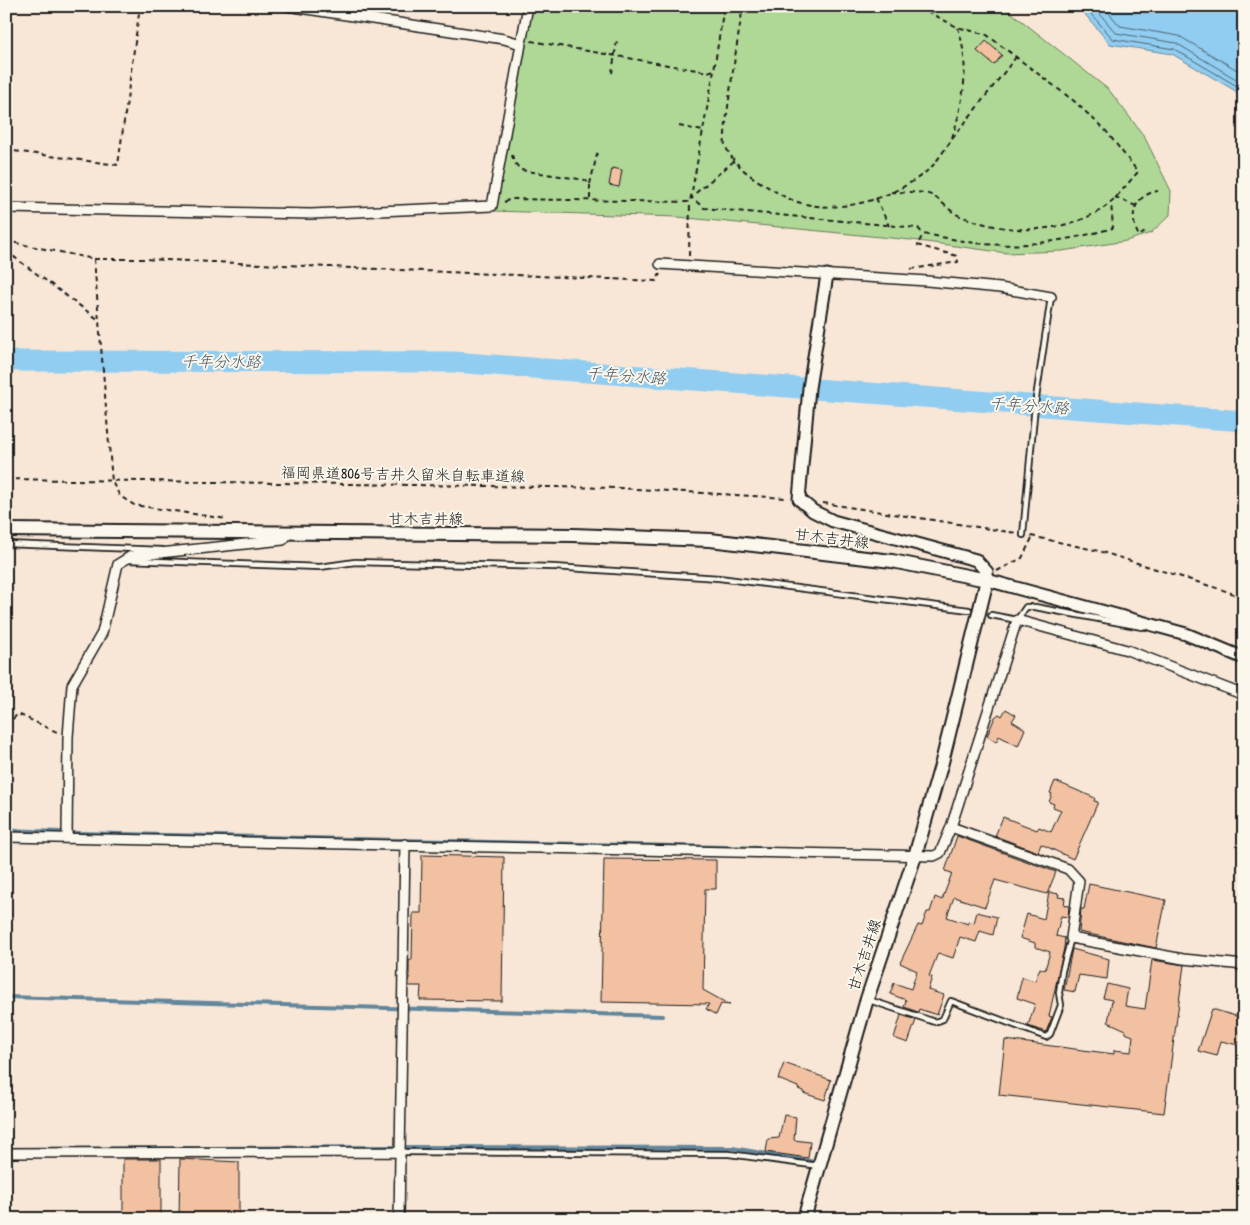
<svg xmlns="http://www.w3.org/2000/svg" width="1250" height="1225" viewBox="0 0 1250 1225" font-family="'Patrick Hand','Klee One',sans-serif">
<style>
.green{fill:#afd896;stroke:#667a59}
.water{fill:#91cdf1;stroke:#62869c}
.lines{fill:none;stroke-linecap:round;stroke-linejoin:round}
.shore{stroke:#4b6371;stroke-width:1}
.stream{stroke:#62869c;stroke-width:4}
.river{stroke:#91cdf1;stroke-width:21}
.building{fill:#f2c1a2;stroke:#1c1c1c}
.service-casing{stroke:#1c1c1c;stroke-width:8}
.minor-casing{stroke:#1c1c1c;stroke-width:12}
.tertiary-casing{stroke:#1c1c1c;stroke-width:15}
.secondary-casing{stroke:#1c1c1c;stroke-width:16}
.path{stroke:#1c1c1c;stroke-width:2;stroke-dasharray:5 4;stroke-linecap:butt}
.service{stroke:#fbf7ec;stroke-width:4.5}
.minor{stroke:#fbf7ec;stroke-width:9}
.tertiary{stroke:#fbf7ec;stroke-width:11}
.secondary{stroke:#fbf7ec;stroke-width:12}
.labels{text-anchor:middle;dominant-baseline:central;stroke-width:4;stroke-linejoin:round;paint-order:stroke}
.street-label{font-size:15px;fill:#1c1c1c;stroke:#fbf7ec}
.water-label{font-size:16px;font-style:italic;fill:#455a67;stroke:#fbf7ec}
</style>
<rect width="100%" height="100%" fill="#f8e7d6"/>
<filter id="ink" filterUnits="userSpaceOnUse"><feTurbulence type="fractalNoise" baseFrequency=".02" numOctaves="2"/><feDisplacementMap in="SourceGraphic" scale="10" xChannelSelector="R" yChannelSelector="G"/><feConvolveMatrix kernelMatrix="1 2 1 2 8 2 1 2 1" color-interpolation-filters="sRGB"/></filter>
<g filter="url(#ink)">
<path class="green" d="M532 6H1003L1109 90 1144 136 1171 191 1170 215 1151 233 1126 241 1062 251 1007 253 911 240 677 217 494 211Z"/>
<path class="water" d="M1078 6H1244V100L1234 90 1172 54 1110 44Z"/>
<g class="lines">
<path class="shore" d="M1084 6 1113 39 1174 49 1237 86 1244 93
M1093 6 1116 33 1176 43 1244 84
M1103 6 1120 26 1179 36 1244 74"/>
<path class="stream" d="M6 830 61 832
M74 833 771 848
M6 997 663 1016
M407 1147 732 1148 810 1161
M6 1149 393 1147"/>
<path class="river" d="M6 361 453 362 1244 421"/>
</g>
<path class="building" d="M986 41 1002 55 994 65 977 51Z
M612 168 622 170 619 187 609 185Z
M1006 709 1016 715 1012 721 1025 729 1018 746 999 736 996 742 987 736 995 717 999 714 1002 716Z
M1055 781 1095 798 1094 801 1098 802 1073 859 1041 844 1038 852 995 836 1003 817 1037 830 1039 827 1051 832 1061 810 1053 807 1054 804 1049 802 1052 794 1050 793Z
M957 836 1056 872 1047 894 995 880 985 907 954 897 947 917 968 924V921L974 923 977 912 997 917 993 935 980 931 976 942 960 937 953 958 938 953 929 976 932 977 928 990 944 995 937 1015 919 1009 918 1012 904 1007 906 1000 890 994 894 983 911 989 917 971 900 963 918 925 922 926 927 912H930L935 897 942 900 952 873 945 871Z
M422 855 504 857 502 1001 420 1000 421 986H409V960H412L413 913H421Z
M604 859 716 860V889H705L703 990 730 1005 721 1004 716 1015 706 1009 709 1004 601 1002Z
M1089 884 1166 900 1156 948 1079 932 1081 909H1084Z
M1049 892 1059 894 1058 897 1065 898 1064 905 1069 906 1068 917 1061 916 1056 936 1065 938 1064 948 1049 1016 1052 1017 1046 1032 1028 1026 1035 1004 1017 998 1022 977 1035 981 1040 968 1045 970 1050 952 1035 947V943L1020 938 1027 914 1044 919Z
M1072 949 1109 959 1107 979 1079 975 1075 992 1064 990Z
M1152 960 1184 965 1164 1113 999 1095 1005 1040 1114 1054V1050L1131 1052 1133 1036 1125 1033 1126 1030 1108 1022 1112 1000 1103 998 1107 984 1128 989 1125 1006 1145 1009Z
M1212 1009 1239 1017V1020L1244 1021V1044L1238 1042V1045L1221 1041 1217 1056 1198 1051Z
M901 1015 916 1020 908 1043 894 1038Z
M784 1063 831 1080 825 1100 803 1093V1091L798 1089V1087L778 1079Z
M784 1115 796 1117 794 1140 810 1142 808 1158 766 1152 768 1139 779 1138Z
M123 1159H161V1219H123Z
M180 1159 239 1162V1219H179Z"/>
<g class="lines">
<defs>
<path id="service" d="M1023 535 1035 405 1051 297
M6 544 162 550
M128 560 320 567 355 562 554 567 719 578 969 610
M991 615 1017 620 1026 607H1035L1142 627
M869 1000 935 1022 943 1019 951 1001 1046 1037 1050 1034 1061 1005 1059 993 1062 971 1071 938
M400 1152 729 1154 819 1166"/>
<path id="minor" d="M287 6 504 39 521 44 528 6
M6 208 311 214 492 206 521 44
M660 264 927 281 1000 288 1051 297
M951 827 1068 869 1079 881 1071 938 1183 959 1244 965
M6 837 934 856 940 853 951 827 1017 620 1127 650 1244 695
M67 838 68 737 72 685 102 633 118 564 131 556 283 540 288 534
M6 1153 400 1152
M399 1219 405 844"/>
<path id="tertiary" d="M827 275 809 388 799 499 813 511 833 521 976 560 987 572V580L1186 634 1244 658"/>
<path id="secondary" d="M6 530 573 535 710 540 892 561 987 580 942 762 915 856 867 999 804 1219"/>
</defs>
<use href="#service" class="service-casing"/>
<use href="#minor" class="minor-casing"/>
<use href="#tertiary" class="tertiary-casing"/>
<use href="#secondary" class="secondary-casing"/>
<path class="path" d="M743 6C740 25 722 136 725 145 734 168 758 181 778 193 823 221 889 202 927 171 937 163 945 148 953 138 974 111 995 84 1016 57
M531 41 708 72 714 70 724 6
M612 73 617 40
M679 126 703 131
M952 138C964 101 970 65 958 28
M6 150 118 165 140 6
M512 155 514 162 521 170 585 180 590 184V200
M734 161 691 197 704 208 918 228 923 234C944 237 964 242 984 244 1028 247 1071 240 1113 228L1111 202
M590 184 598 150
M891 192C902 193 923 190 933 196 942 201 950 212 960 216 1004 233 1051 235 1094 214 1112 205 1125 186 1138 172L1106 131 1074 101 987 35 957 27 917 6
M1115 197 1136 206
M876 198 889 226
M504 202 511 199 690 202 714 70
M1145 232 1139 236C1128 216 1134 195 1158 191
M6 241 94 259 112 482 120 496 134 505 227 519
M6 251 99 320
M689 256 690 202
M94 259H144L656 281 660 274
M911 269 958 262 957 256 917 245 923 235
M6 479 620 488 786 498
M823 503 1016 533
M1031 536 1099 551 1229 592 1244 599
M997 571 1022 558 1032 538
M6 725 18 714 59 733"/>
<use href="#service" class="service"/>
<use href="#minor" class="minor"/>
<use href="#tertiary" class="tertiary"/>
<use href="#secondary" class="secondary"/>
</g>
</g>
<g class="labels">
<g class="street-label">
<text transform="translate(403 474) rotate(1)">福岡県道806号吉井久留米自転車道線</text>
<text x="426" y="518">甘木吉井線</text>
<text transform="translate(832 538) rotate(7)">甘木吉井線</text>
<text transform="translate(864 955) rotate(-72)">甘木吉井線</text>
</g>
<g class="water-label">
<text x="221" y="361">千年分水路</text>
<text transform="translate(626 375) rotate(4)">千年分水路</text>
<text transform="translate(1029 405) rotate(4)">千年分水路</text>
</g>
</g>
<rect width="1250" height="1225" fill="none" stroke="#fbf7ec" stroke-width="25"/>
<rect x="12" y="12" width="1225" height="1200" fill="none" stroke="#1c1c1c" stroke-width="2" filter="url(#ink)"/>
</svg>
